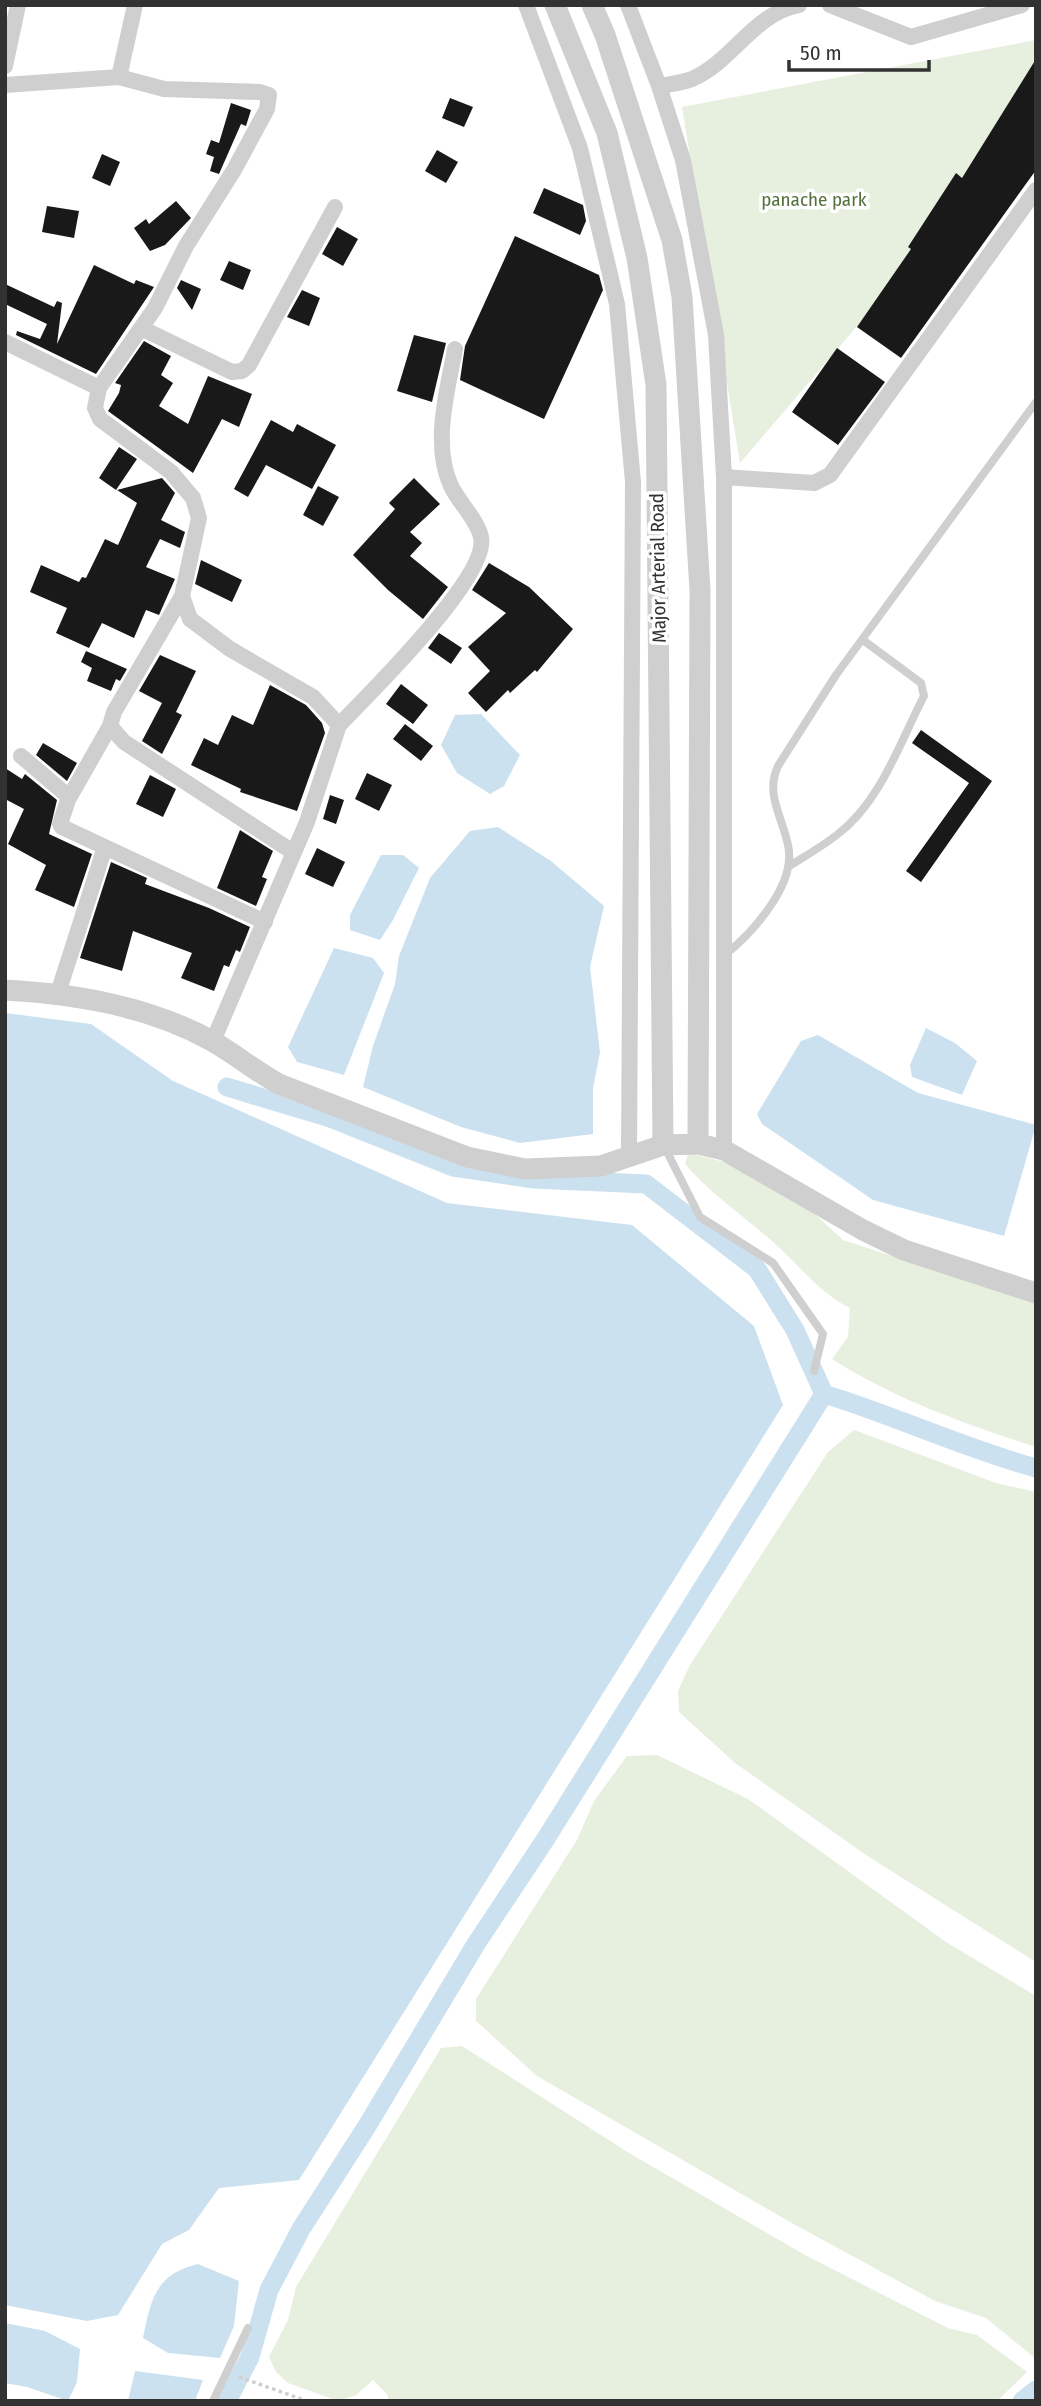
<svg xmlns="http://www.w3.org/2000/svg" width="1041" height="2406" viewBox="0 0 1041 2406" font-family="'Fira Sans Condensed',sans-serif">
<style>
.green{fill:#e7efdf}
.water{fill:#cbe1ef}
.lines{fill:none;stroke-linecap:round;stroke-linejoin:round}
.canal{stroke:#cbe1ef;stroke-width:19}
.building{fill:#191919}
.path{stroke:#cfcfcf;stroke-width:3.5;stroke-dasharray:3.5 3.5;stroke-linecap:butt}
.service{stroke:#cfcfcf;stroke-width:8}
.minor{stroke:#cfcfcf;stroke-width:16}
.tertiary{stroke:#cfcfcf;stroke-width:21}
.labels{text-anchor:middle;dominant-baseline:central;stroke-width:7;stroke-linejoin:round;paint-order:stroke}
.park-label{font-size:19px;fill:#54713b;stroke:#fff}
.street-label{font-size:19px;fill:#323232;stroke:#fff}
</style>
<rect width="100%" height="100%" fill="#fff"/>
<path class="green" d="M1036 40V117L740 463 682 107Z
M688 1153 737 1165 807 1207 843 1240 1036 1303V1447C965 1424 895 1399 832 1359L848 1337 850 1308C819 1293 797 1263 771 1240 742 1215 710 1193 685 1164Z
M854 1430 996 1483 1036 1492V1962L869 1857 735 1763 679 1712 678 1691 690 1665 828 1452Z
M657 1755 748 1799 946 1942 1036 1996V2359L986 2318 935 2301 790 2222 537 2076 476 2021V1999L577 1840 594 1801 627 1756Z
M462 2046 629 2153 805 2255 948 2328 977 2335 1027 2372 997 2401H389L387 2394 373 2380 356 2395 338 2401 288 2383 276 2372 269 2357 288 2320 296 2287 441 2048Z"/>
<path class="water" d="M481 714 520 755 504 786 490 794 457 773 441 745 455 715Z
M498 827 551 861 604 906 590 967 600 1052 593 1088V1134L520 1143 461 1127 363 1087 373 1046 395 984 399 956 430 878 470 831Z
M381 855H403L419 868 393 920 380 940 350 930V915Z
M334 948 373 958 384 973 344 1075 297 1062 288 1047Z
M5 1013 91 1024 173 1081 447 1203 632 1225 754 1326 783 1405 299 2180 219 2188 189 2230 162 2244 118 2315 87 2321 5 2305Z
M926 1028 955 1043 977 1061 962 1095 912 1077 910 1065Z
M818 1035 918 1093 1036 1125 1004 1236 873 1200 762 1124 757 1114 801 1041Z
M198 2264 239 2281 234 2326 220 2358 168 2353 143 2338C151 2298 156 2274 198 2264Z
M5 2323 45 2331 80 2349 77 2382 68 2401 27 2387 5 2383Z
M135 2371 203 2380 195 2401H128Z"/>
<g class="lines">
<path class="canal" d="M227 1087 330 1118 453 1167 534 1179 646 1184 757 1269 795 1330 824 1394
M227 2401 250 2357 269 2290 301 2229 367 2126 476 1944 545 1840 824 1394C896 1416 963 1448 1036 1468
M1022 2401 1036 2390"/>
</g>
<path class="building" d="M1036 59V170L901 358 857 327 911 249 908 247 956 173 962 178Z
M450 98 473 107 464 127 442 118Z
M231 103 251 110 246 126 241 124 219 174 210 171 214 157 206 154 211 140 219 143Z
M437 150 458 162 446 183 425 171Z
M102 154 120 162 110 186 92 178Z
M544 188 583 205 586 221 580 235 533 213Z
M176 201 191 218 165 245 150 251 134 228 146 219 149 224Z
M47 206 79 211 74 238 42 232Z
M337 227 358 239 343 266 322 254Z
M515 236 599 275 603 290 544 419 460 380 465 346Z
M229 261 251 270 243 290 220 280Z
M94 265 134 284 136 280 154 287 96 374 16 335 17 331 40 339 47 324 5 304V284L54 307 57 301 62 303 57 344Z
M181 280 201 289 192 310 177 288Z
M302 290 320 298 309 326 287 317Z
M414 335 446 343 432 402 397 391Z
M144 341 171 356 161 375 173 383 159 406 188 424 208 376 252 394 239 427 222 419 193 473 108 411 119 393 121 385 115 383Z
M837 348 885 382 838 445 792 412Z
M271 420 293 432 297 424 336 445 312 489 266 465 248 497 234 489Z
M119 447 137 459 116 490 99 478Z
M162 478 175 493 161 520 185 532 180 548 160 539 146 567 175 579 159 615 146 610 134 638 102 623 89 648 56 633 67 608 30 592 41 565 79 582 82 577 86 578 105 539 118 545 137 503 117 490Z
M414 478 440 504 410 532 422 543 410 556 448 587 423 619 388 590 353 555 395 509 389 503Z
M318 486 339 497 323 526 303 515Z
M201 560 242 580 232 602 195 584Z
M489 563 529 587 573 629 537 672 535 670 510 693 508 690 486 712 468 693 490 671 468 647 506 613 472 590Z
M439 633 462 648 451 664 428 648Z
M86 651 127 669 120 681 116 679 111 691 87 681 92 668 81 662Z
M160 655 196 671 176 712 182 715 162 754 142 741 162 703 139 691Z
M401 684 428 705 413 724 386 704Z
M270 685 306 705 322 723 325 733 297 811 240 792 241 789 191 765 204 738 218 745 232 715 253 725Z
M405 724 433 746 421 761 393 739Z
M921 730 992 781 921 882 906 871 969 783 912 743Z
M43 743 77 763 67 781 36 755Z
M5 768 22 779 25 774 57 800 49 834 92 854 74 907 35 890 46 865 8 844 24 809 5 799Z
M367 773 392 785 379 811 355 799Z
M150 775 176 789 163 817 136 804Z
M330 795 344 800 336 824 323 819Z
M240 830 273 851 262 877 267 879 256 906 217 888Z
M317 848 345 862 333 887 305 874Z
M111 862 147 878 145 884 209 908 250 927 240 952 236 950 229 967 224 965 214 991 181 978 192 953 133 931 122 971 80 958Z"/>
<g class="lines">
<path class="path" d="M239 2377 307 2401"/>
<path class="service" d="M788 867C805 856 823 846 838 834 881 801 900 742 924 696L921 683 863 640
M726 954C753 932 797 884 788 845 782 816 765 794 778 766L836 675 1036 402
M664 1146 700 1217 773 1263 823 1334 814 1371
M213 2401 248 2328"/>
<path class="minor" d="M526 5 580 148 617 304 633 482 629 1155
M628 5 659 86 683 160 716 335 724 477V1150
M830 5 911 37 1022 5
M5 66 18 5
M119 77 135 5
M5 85 119 77 164 89 260 92 269 95 267 109 234 170 186 246 155 308 99 388
M659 86C670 84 682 83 692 79 733 61 753 14 799 5
M141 328 232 372 242 371 249 365 335 207
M5 342 99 388 95 408 100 419 171 472 193 498 199 518 182 596 190 619 230 649 313 697 339 725 307 822 213 1041
M724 477 814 483 830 475 1036 190
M182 596 114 712 110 726 124 742 293 852
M339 725C368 695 490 576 481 537 477 519 459 503 451 486 432 445 447 392 455 349
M21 756 69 797 60 824 62 827 265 922
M69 798 110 726
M58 993 105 847"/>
<path class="tertiary" d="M555 5 607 133 637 258 656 385 663 1145
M592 5 605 35 672 240 682 297 700 590 698 1144
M5 990C76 994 149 1006 212 1041 235 1054 255 1071 279 1084L467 1157 525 1169 601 1166 663 1145 698 1144 724 1150 863 1230 904 1250 1036 1293"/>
</g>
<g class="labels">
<g class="park-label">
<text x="814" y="199">panache park</text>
</g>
<g class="street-label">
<text transform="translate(658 568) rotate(-91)">Major Arterial Road</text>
</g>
</g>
<rect width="1041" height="2406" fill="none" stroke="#323232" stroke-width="14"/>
<path d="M789 60v10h140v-10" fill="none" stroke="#323232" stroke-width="3.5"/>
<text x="800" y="60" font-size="21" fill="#323232" stroke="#ffffff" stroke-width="5" paint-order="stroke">50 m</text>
</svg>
